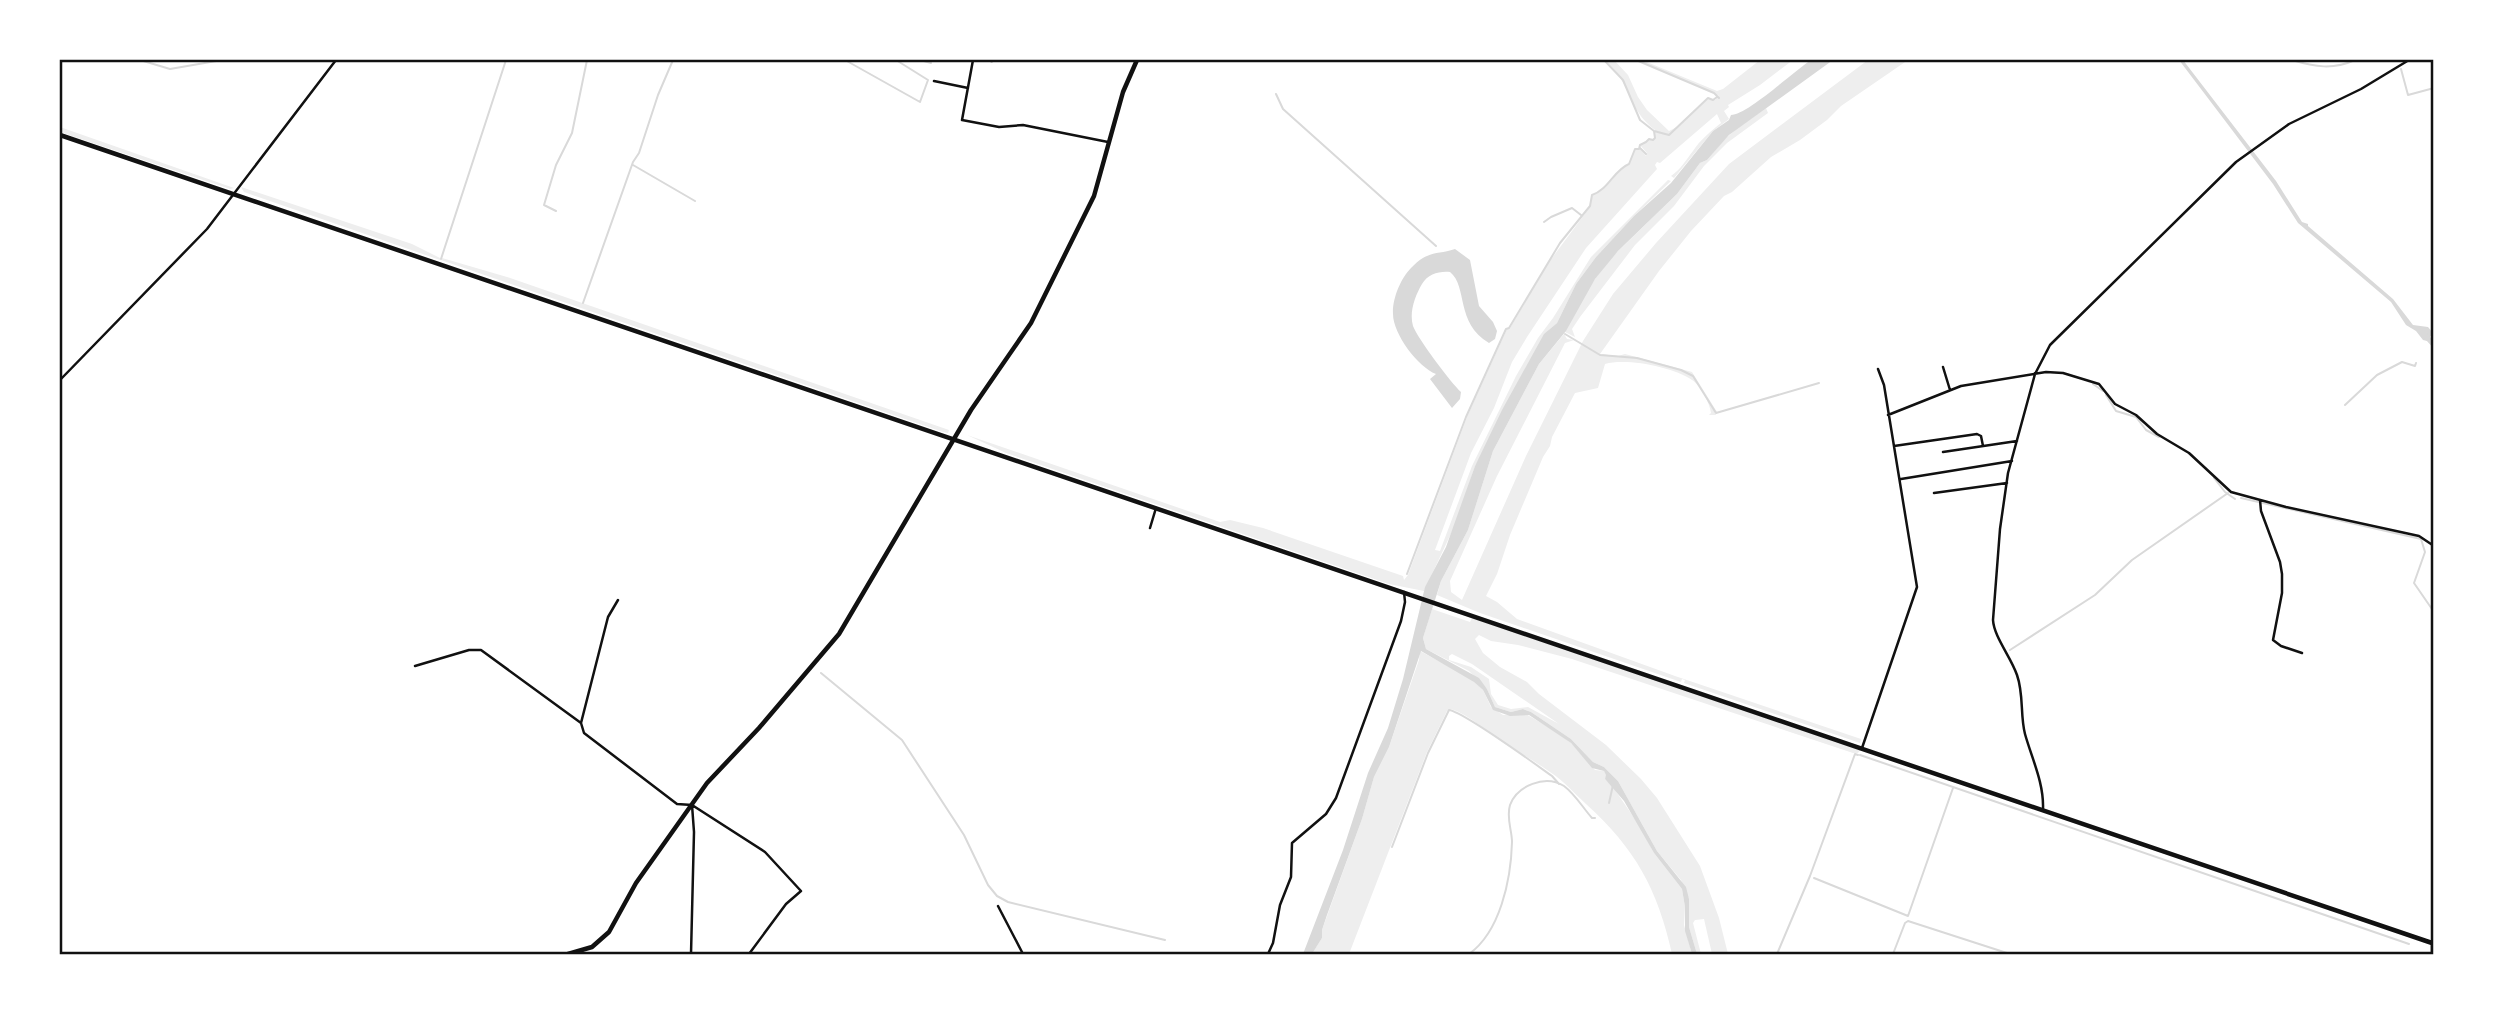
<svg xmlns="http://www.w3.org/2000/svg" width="2493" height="1014" viewBox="0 0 2493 1014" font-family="Inter,sans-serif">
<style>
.green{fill:#eee;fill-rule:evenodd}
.water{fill:#d9d9d9}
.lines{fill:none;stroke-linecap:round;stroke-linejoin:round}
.stream{stroke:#d9d9d9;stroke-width:2}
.canal{stroke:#d9d9d9;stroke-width:5}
.minor{stroke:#111;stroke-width:2.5}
.secondary{stroke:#111;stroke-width:4.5}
.primary{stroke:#111;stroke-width:4.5}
.neatline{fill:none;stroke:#111;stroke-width:2.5}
</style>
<rect width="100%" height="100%" fill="#fff"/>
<path class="green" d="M1605 60H1614L1628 75 1638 97 1647 110 1669 131 1679 126 1708 99 1715 100 1719 96 1637 60H1642L1717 91 1723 89 1760 60H1793L1760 85 1728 105 1729 107 1724 111 1729 119 1713 131 1674 178 1671 176C1681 169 1686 160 1693 151 1700 140 1711 131 1721 123L1717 114 1660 163 1657 162 1655 165 1657 169 1586 248 1527 337 1512 362 1494 408 1471 453 1435 550 1440 551 1472 466 1516 376 1538 338 1553 318 1591 257 1668 180 1671 181 1634 216 1596 257 1576 284 1557 323 1549 330 1475 466 1456 523 1424 591 1389 584 1006 453 967 435 1220 522 1230 520 1263 528 1403 576 1404 580 1408 575 1467 417 1507 329 1510 328 1549 262 1590 207 1592 195C1609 191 1614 171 1629 165L1635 149H1640L1646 156 1647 153 1640 145 1649 139 1653 140 1655 138V130C1627 109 1631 82 1605 60Z
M1868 60H1908L1841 106 1827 120 1800 140 1771 157 1732 192 1724 196 1691 231 1659 271 1600 354 1618 356 1625 354 1692 372 1717 412H1715L1716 415H1709L1711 413C1710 403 1700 385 1692 380 1673 367 1627 358 1605 364L1598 388 1575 393 1552 437 1550 446 1543 457 1510 535 1497 574 1486 596 1497 602 1517 619 1675 676 1861 739 1860 743 1684 683 1685 680 1682 679 1681 682 1480 613 1437 595 1441 581 1468 530 1493 451 1539 364 1564 334 1567 339 1574 340 1565 343 1497 476 1450 581 1451 592 1462 600 1526 456 1583 341 1613 294 1656 243 1729 164Z
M1766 108 1768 113 1727 143 1704 166 1674 206 1635 245 1580 317 1572 329 1575 337 1565 332 1586 291 1609 260 1677 194 1700 163 1707 160 1723 141 1735 130Z
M60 127 234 188 230 189 60 132Z
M241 187 412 244 440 258V260L244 192Z
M442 258 507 277 949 430 948 433 943 432 441 260Z
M1432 609 1470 622 1472 618 1475 619 1860 750 1858 753H1853L1572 659 1518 645 1491 641 1479 635 1475 639 1483 653 1500 667 1527 682 1539 694 1606 745 1641 779 1657 798 1700 866 1719 918 1728 954H1712L1704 919 1695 920 1693 923 1701 954H1697L1689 927V899L1681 880 1657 851 1618 781 1604 767 1593 762 1571 739 1531 712 1523 709 1511 712 1495 707 1487 689 1469 671 1426 649 1423 638ZM1452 654 1472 664 1559 724 1528 707 1511 709 1498 705 1491 694 1489 679 1471 667 1449 660V656Z
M1420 651 1470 678 1483 690 1491 707 1503 715 1526 714 1558 733 1571 743 1595 770 1604 771 1607 775 1605 779 1612 786V789L1613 787 1641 828 1654 853 1682 889 1685 907 1684 925 1692 954H1672C1658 890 1635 848 1586 804 1574 793 1564 781 1550 772 1536 762 1520 753 1505 744 1488 733 1470 715 1451 709L1447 711 1427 752 1349 954H1312L1322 938V930L1362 819 1374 777 1389 747 1419 660Z"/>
<path class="water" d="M1811 60H1833L1729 135 1707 160 1700 163 1677 194 1618 251 1595 279 1566 331 1539 364 1493 451 1468 530 1441 581 1423 638 1426 649 1479 678 1487 689 1495 707 1511 712 1523 709 1531 712 1571 739 1593 762 1604 767 1618 781 1657 851 1686 887 1689 899V927L1697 954H1692L1685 931V907L1682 889 1654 853 1624 801 1605 779 1606 775 1604 771 1592 768 1571 743 1529 715 1510 716 1493 710 1483 690 1474 682 1421 651 1389 747 1374 777 1362 819 1327 915 1322 930V938L1312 954H1303L1343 850 1368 773 1388 728 1403 679 1425 587 1446 547 1475 466 1502 410 1544 334 1557 323 1576 284 1596 257 1634 216 1671 183 1713 131 1729 120 1731 115C1747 115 1794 71 1811 60Z
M2179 60H2183L2276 181 2302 222 2308 224V226L2393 299 2413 325 2428 327 2433 333 2427 341 2423 340 2416 331 2406 325 2391 302 2298 223 2273 184Z
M1455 249 1470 260 1479 306 1493 322 1497 331 1495 339 1489 343C1455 323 1468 286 1450 272 1439 271 1428 274 1422 284 1415 296 1409 312 1413 326 1418 339 1451 383 1461 392L1460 399 1452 408 1430 379 1436 374C1418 367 1393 334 1393 314 1392 299 1401 278 1411 268 1428 250 1437 255 1455 249Z"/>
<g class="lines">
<path class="stream" d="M140 60 170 69 222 60
M845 60 920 102 928 80 896 60
M920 60 931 63
M1636 60 1714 93 1719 98
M2292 60C2315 67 2333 70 2355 60
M2401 69 2408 95 2434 88
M1276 94 1283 109 1436 246
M1654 131 1669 135 1708 98 1713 100 1717 97
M1640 148 1646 154
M633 165 695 201
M556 211 544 205 556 165 572 133 587 60
M1544 222 1551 217 1572 208 1581 215
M441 259 506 60
M583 303 633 162 639 153 658 95 673 60
M1565 334 1600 355 1637 358 1681 370 1693 376 1716 413 1819 383
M2093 384 2103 391
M2106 395 2116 411 2136 417 2146 430 2159 437
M2345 405 2377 375 2402 362 2415 366 2416 363
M2214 478 2225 492 2235 499
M2241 498 2421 539 2425 552 2414 583 2434 612
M1407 574 1466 417 1506 329 1509 328 1560 243 1590 206 1592 195C1608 190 1614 170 1629 164L1635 149H1639L1640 145 1646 142 1649 139 1653 140 1655 138 1654 131 1640 120 1623 80 1604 60
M2010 650 2095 595 2132 560 2228 493
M821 673 902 740 964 835 988 885 997 896 1008 902 1165 940
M1860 755 2409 944
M1609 803 1613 785
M1392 847 1428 753 1449 710C1464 712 1535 764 1552 776L1559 784
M1814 878 1908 916 1953 788
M1469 954C1500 932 1511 880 1512 842 1512 830 1506 818 1510 805 1517 786 1545 774 1564 786 1575 794 1583 808 1592 818H1595
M1777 954 1810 876 1855 754 1858 755
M1893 954 1905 923 1908 921 2010 954"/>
<path class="canal" d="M2424 334 2434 345"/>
<path class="minor" d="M973 60 962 120 999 127 1023 125 1108 142
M984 60 992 61
M934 81 968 88
M1943 367 1950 390
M60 380 207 229 336 60
M1888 415 1961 386 2046 372 2063 373 2099 384 2115 404 2136 415 2157 434 2189 453 2231 492 2286 507 2419 536 2434 546
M1894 446 1977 434 1981 436 1983 446
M1943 452 2017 441
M1901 479 2012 461
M1934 493 2007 483
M2260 500 2261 511 2280 562 2282 574V593L2273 640 2281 646 2302 653
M1150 528 1156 508
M618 600 608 617 581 723 584 733 677 804 692 805 765 852 801 891 786 904 749 954
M415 666 469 650H481L581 723
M1862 748 1917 587 1884 385 1878 369
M2043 809C2044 783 2032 759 2025 734 2020 715 2024 695 2017 675 2011 657 1994 637 1993 620L2000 529 2008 473 2035 374 2050 345 2236 162 2289 124 2361 89 2409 60
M998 906 1023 954
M691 954 694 832 692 805
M1268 954 1273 943 1280 905 1291 877 1292 843 1326 814 1336 798 1401 621 1405 602 1404 592"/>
<path class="secondary" d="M568 954 592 947 609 932 636 883 707 783 759 728 839 634 971 410 1031 323 1094 196 1123 92 1137 60"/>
<path class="primary" d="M60 135 2432 943
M2433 954V941"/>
</g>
<rect width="2493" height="1014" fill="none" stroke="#ffffff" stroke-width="122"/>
<rect x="61" y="61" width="2371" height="892" class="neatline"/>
</svg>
